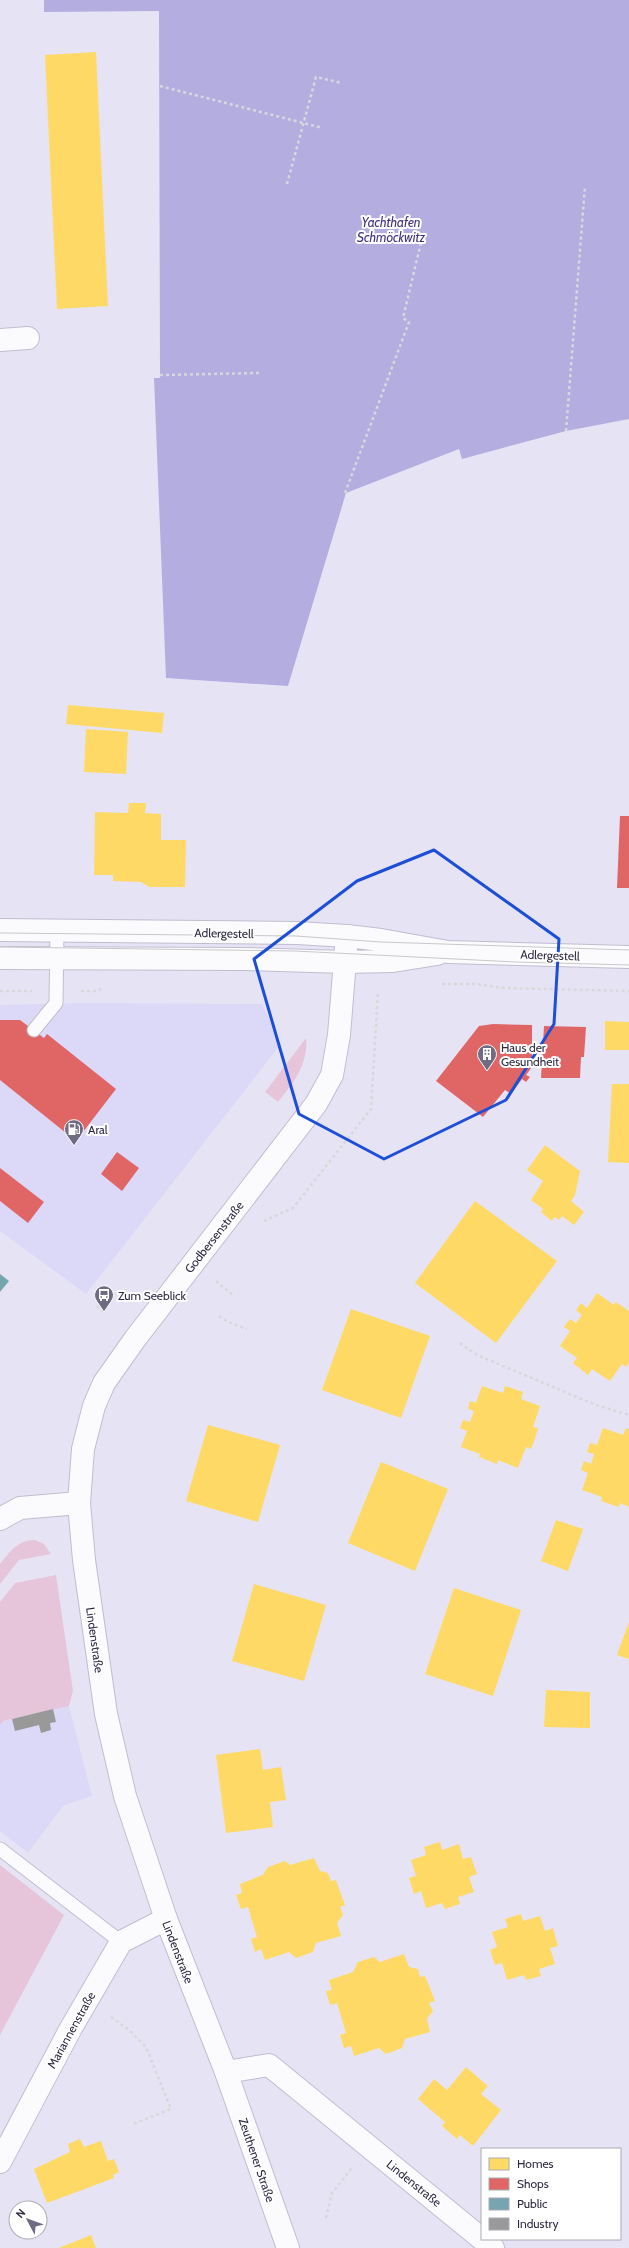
<svg xmlns="http://www.w3.org/2000/svg" width="629" height="2248" viewBox="0 0 629 2248" font-family="Cabin,sans-serif">
<style>
.built{fill:#dcd8f8}
.green{fill:#e6c5db}
.water{fill:#b4ade0}
.homes{fill:#ffd966}
.shops{fill:#e06666}
.public{fill:#76a5af}
.industry{fill:#999}
.lines{fill:none;stroke-linecap:round;stroke-linejoin:round}
.service-casing{stroke:#c0bdd0;stroke-width:15}
.minor-casing{stroke:#c0bdd0;stroke-width:24}
.tertiary-casing{stroke:#c0bdd0;stroke-width:24}
.secondary-casing{stroke:#c0bdd0;stroke-width:24}
.path{stroke:#d8d7dc;stroke-width:2.5;stroke-dasharray:3 3;stroke-linecap:butt}
.service{stroke:#fbfbfd;stroke-width:13}
.minor{stroke:#fbfbfd;stroke-width:22}
.tertiary{stroke:#fbfbfd;stroke-width:22}
.secondary{stroke:#fbfbfd;stroke-width:22}
.tram{stroke:#c8c8cd;stroke-width:1}
.marked{fill:none;stroke:#1d4ed8;stroke-width:3;stroke-linejoin:round}
.labels{text-anchor:middle;dominant-baseline:central;stroke-width:4;stroke-linejoin:round;paint-order:stroke}
.street-label{font-size:12px;fill:#2e2a44;stroke:#fff}
.poi-label{font-size:12px;fill:#2e2a44;stroke:#fff;text-anchor:start}
.water-label{font-size:13px;font-style:italic;fill:#42307e;stroke:#fff}
</style>
<rect width="100%" height="100%" fill="#e6e4f4"/>
<path class="built" d="M83 1003 262 1004 281 1044 86 1294 0 1231V1005Z
M69 1706 92 1796 63 1806 28 1853 0 1831V1725L3 1721Z"/>
<path class="green" d="M306 1038C309 1063 293 1084 278 1102L265 1092Z
M35 1540 44 1544 51 1554 19 1560 0 1584V1564C10 1552 17 1540 35 1540Z
M56 1575 73 1691 69 1706 3 1721 0 1725V1602L15 1583Z
M0 1865 64 1915 0 2035Z"/>
<path class="water" d="M44 0H629V419L566 431 462 459 459 449 346 493 288 686 166 678 154 378H160V375L159 11 44 12Z"/>
<path class="homes" d="M96 52 108 306 57 309 45 55Z
M68 705 164 713 162 733 66 724Z
M86 729 128 732 126 774 84 772Z
M129 803H146L145 813 161 814V840H186L185 887H149L141 882 113 881V875H94L95 812 128 813Z
M605 1021 629 1022V1050H605Z
M612 1084H629V1163L608 1162Z
M545 1145 580 1171 575 1195 571 1201 584 1212 574 1225 562 1216 559 1220 554 1217 552 1221 541 1212 543 1209 531 1200 543 1181 527 1170Z
M475 1201 557 1261 496 1343 415 1283Z
M597 1293 614 1305 616 1302 629 1311V1363L626 1367 622 1364 610 1381 592 1369 588 1375 573 1363 577 1358 560 1346 570 1331 564 1327 570 1319 576 1323 582 1315 576 1310 581 1303 587 1308Z
M351 1309 430 1336 401 1418 322 1390Z
M482 1386 503 1393 505 1386 523 1392 521 1399 540 1406 533 1427 538 1428 535 1439 531 1449 526 1447 518 1468 498 1460 497 1464 479 1457 480 1454 461 1447 467 1431 460 1428 463 1420 470 1422 474 1411 468 1409 470 1401 476 1403Z
M208 1425 280 1445 258 1522 186 1501Z
M603 1428 623 1435 626 1428 629 1429V1507L620 1503 619 1507 601 1501 602 1497 582 1490 588 1473 581 1470 584 1461 591 1464 594 1454 587 1452 590 1443 597 1445Z
M381 1462 448 1489 415 1571 348 1543Z
M556 1520 583 1529 568 1571 541 1561Z
M254 1584 326 1605 304 1681 232 1661Z
M454 1588 521 1610 493 1696 425 1674Z
M629 1622V1659L617 1655Z
M546 1690 590 1692V1728L544 1727Z
M260 1749 263 1770 281 1767 286 1800 270 1802 273 1827 226 1833 216 1755Z
M440 1842 442 1850 459 1844 463 1859 471 1857 477 1874 469 1877 474 1892 458 1897 460 1904 445 1909 442 1903 426 1908 421 1891 414 1894 409 1878 416 1876 411 1860 426 1855 424 1847Z
M314 1858 320 1871 328 1873 331 1881 336 1880 345 1905 340 1907 343 1915 337 1923 341 1936 316 1943 313 1952 296 1958 289 1952 265 1960 261 1949 255 1952 251 1939 257 1937 248 1907 241 1909 236 1895 242 1893 240 1884 263 1875 268 1867 285 1861 290 1865Z
M521 1914 523 1921 540 1916 545 1931 553 1928 558 1946 550 1948 555 1964 539 1969 541 1976 526 1980 524 1975 507 1980 502 1963 495 1965 490 1950 497 1947 492 1932 508 1927 505 1919Z
M404 1954 409 1967 418 1969 420 1977 425 1976 435 2001 429 2003 433 2011 427 2019 430 2032 405 2039 402 2048 386 2054 379 2048 354 2056 351 2046 344 2048 340 2035 346 2033 337 2003 330 2005 326 1991 332 1990 329 1980 353 1972 358 1962 374 1957 380 1962Z
M466 2067 488 2086 481 2094 501 2110 473 2146 460 2135 457 2139 442 2126 445 2122 418 2099 434 2079 447 2090Z
M80 2139 84 2147 101 2141 108 2161 114 2159 119 2172 113 2175 114 2178 47 2203 34 2169 70 2152 68 2144Z
M91 2235 96 2248H59Z"/>
<path class="shops" d="M620 816H629V888H617Z
M0 1020H20L44 1038 47 1034 116 1089 76 1141 0 1080Z
M493 1024 532 1025V1067L526 1075 530 1077 526 1082 522 1079 511 1094 505 1090 483 1117 436 1081 479 1026Z
M544 1026 586 1027 584 1057H581L580 1078H541Z
M117 1152 139 1168 122 1191 101 1174Z
M0 1168 44 1202 28 1223 0 1201Z"/>
<path class="public" d="M0 1274 9 1281 0 1292Z"/>
<path class="industry" d="M53 1709 56 1722 50 1723 51 1730 41 1733 39 1725 15 1731 12 1719Z"/>
<g class="lines">
<defs>
<path id="service" d="M34 1030 56 1003 57 932
M0 1849 121 1942"/>
<path id="minor" d="M0 340 28 338
M0 1519 20 1508 79 1503
M226 2072 269 2065 493 2248
M0 2162 71 2028 121 1942 166 1919"/>
<path id="tertiary" d="M347 936 381 940 448 952 629 957
M345 962 393 961 437 954"/>
<path id="secondary" d="M0 930 297 933 347 936 339 1035 332 1075 316 1104 135 1339 104 1383 94 1406 83 1449 79 1503 84 1560 106 1714 125 1796 166 1919 226 2072 288 2248
M0 958 245 959 345 962"/>
</defs>
<use href="#service" class="service-casing"/>
<use href="#minor" class="minor-casing"/>
<use href="#tertiary" class="tertiary-casing"/>
<use href="#secondary" class="secondary-casing"/>
<path class="path" d="M160 86 323 128
M287 184 316 77 342 83
M160 375 259 373
M566 431 585 186
M345 493 409 322 403 318 423 234
M442 984H476L503 988 629 991
M0 991H32
M81 991H96L103 988
M264 1221 293 1208 371 1109 378 991
M216 1281 234 1296
M97 1306 104 1312
M219 1316 228 1322 247 1329
M460 1343 477 1355 596 1405 629 1415
M111 2017 129 2030 146 2047 171 2109 133 2124
M326 2218 332 2193 352 2168"/>
<use href="#service" class="service"/>
<use href="#minor" class="minor"/>
<use href="#tertiary" class="tertiary"/>
<use href="#secondary" class="secondary"/>
<path class="tram" d="M0 933 296 936 381 942 629 950
M0 947 295 951 516 962 629 965"/>
</g>
<path class="marked" d="M434 850 559 939 554 1024 506 1100 384 1159 299 1114 254 959 357 881Z"/>
<defs>
<symbol id="building-pin" viewBox="-11 -11 22 30"><path d="M0 17L-7.5 6A9.5 9.5 0 1 1 7.5 6Z" fill="#6e6b82" stroke="#fff"/><path d="M-4-6H4V6H1V3H-1V6H-4ZM-2.5-4.3h1.7v1.8h-1.7ZM.8-4.3h1.7v1.8H.8ZM-2.5-1h1.7V.8h-1.7ZM.8-1h1.7V.8H.8Z" fill="#fff"/></symbol>
<symbol id="fuel-pin" viewBox="-11 -11 22 30"><path d="M0 17L-7.5 6A9.5 9.5 0 1 1 7.5 6Z" fill="#6e6b82" stroke="#fff"/><path d="M-5.5-6h7V0h2V4h1.3V-2.5L3-4.5l.8-.8L6-3V5H2.5V1h-1V6h-7ZM-4.2-4.7v3.2H.2V-4.7Z" fill="#fff"/></symbol>
<symbol id="bus-pin" viewBox="-11 -11 22 30"><path d="M0 17L-7.5 6A9.5 9.5 0 1 1 7.5 6Z" fill="#6e6b82" stroke="#fff"/><path d="M-5-6H5V4H4V6H2V4H-2V6H-4V4H-5ZM-3.5-4V0h7V-4ZM-3.5 1.2v1.5H-2V1.2ZM2 1.2v1.5H3.5V1.2Z" fill="#fff"/></symbol>
</defs>
<g fill-rule="evenodd">
<use href="#building-pin" x="476" y="1043" width="22" height="30"/>
<use href="#fuel-pin" x="63" y="1118" width="22" height="30"/>
<use href="#bus-pin" x="93" y="1284" width="22" height="30"/>
</g>
<g class="labels">
<g class="street-label">
<text transform="translate(224 933) rotate(1)">Adlergestell</text>
<text transform="translate(550 955) rotate(2)">Adlergestell</text>
<text transform="translate(214 1237) rotate(-52)">Godbersenstraße</text>
<text transform="translate(95 1640) rotate(82)">Lindenstraße</text>
<text transform="translate(178 1952) rotate(69)">Lindenstraße</text>
<text transform="translate(71 2030) rotate(-61)">Mariannenstraße</text>
<text transform="translate(257 2160) rotate(71)">Zeuthener Straße</text>
<text transform="translate(414 2183) rotate(39)">Lindenstraße</text>
</g>
<g class="poi-label">
<text x="501" y="1047">Haus der<tspan x="501" dy="14">Gesundheit</tspan></text>
<text x="88" y="1129">Aral</text>
<text x="118" y="1295">Zum Seeblick</text>
</g>
<g class="water-label">
<text x="391" y="222">Yachthafen<tspan x="391" dy="15">Schmöckwitz</tspan></text>
</g>
</g>
<rect x="481" y="2148" width="140" height="92" fill="#ffffff" stroke="#abaab4"/>
<rect x="489" y="2158" width="20" height="12" fill="#ffd966" stroke="#abaab4"/>
<text x="517" y="2168" font-size="12" fill="#2e2a44">Homes</text>
<rect x="489" y="2178" width="20" height="12" fill="#e06666" stroke="#abaab4"/>
<text x="517" y="2188" font-size="12" fill="#2e2a44">Shops</text>
<rect x="489" y="2198" width="20" height="12" fill="#76a5af" stroke="#abaab4"/>
<text x="517" y="2208" font-size="12" fill="#2e2a44">Public</text>
<rect x="489" y="2218" width="20" height="12" fill="#999999" stroke="#abaab4"/>
<text x="517" y="2228" font-size="12" fill="#2e2a44">Industry</text>
<g transform="translate(28 2220) rotate(311)"><circle r="19" fill="#ffffff" stroke="#abaab4"/>
<path d="M0-3L7 15L0 10L-7 15Z" fill="#6e6b82"/>
<text y="-6" font-size="11" font-weight="bold" text-anchor="middle" fill="#2e2a44">N</text>
</g>
</svg>
